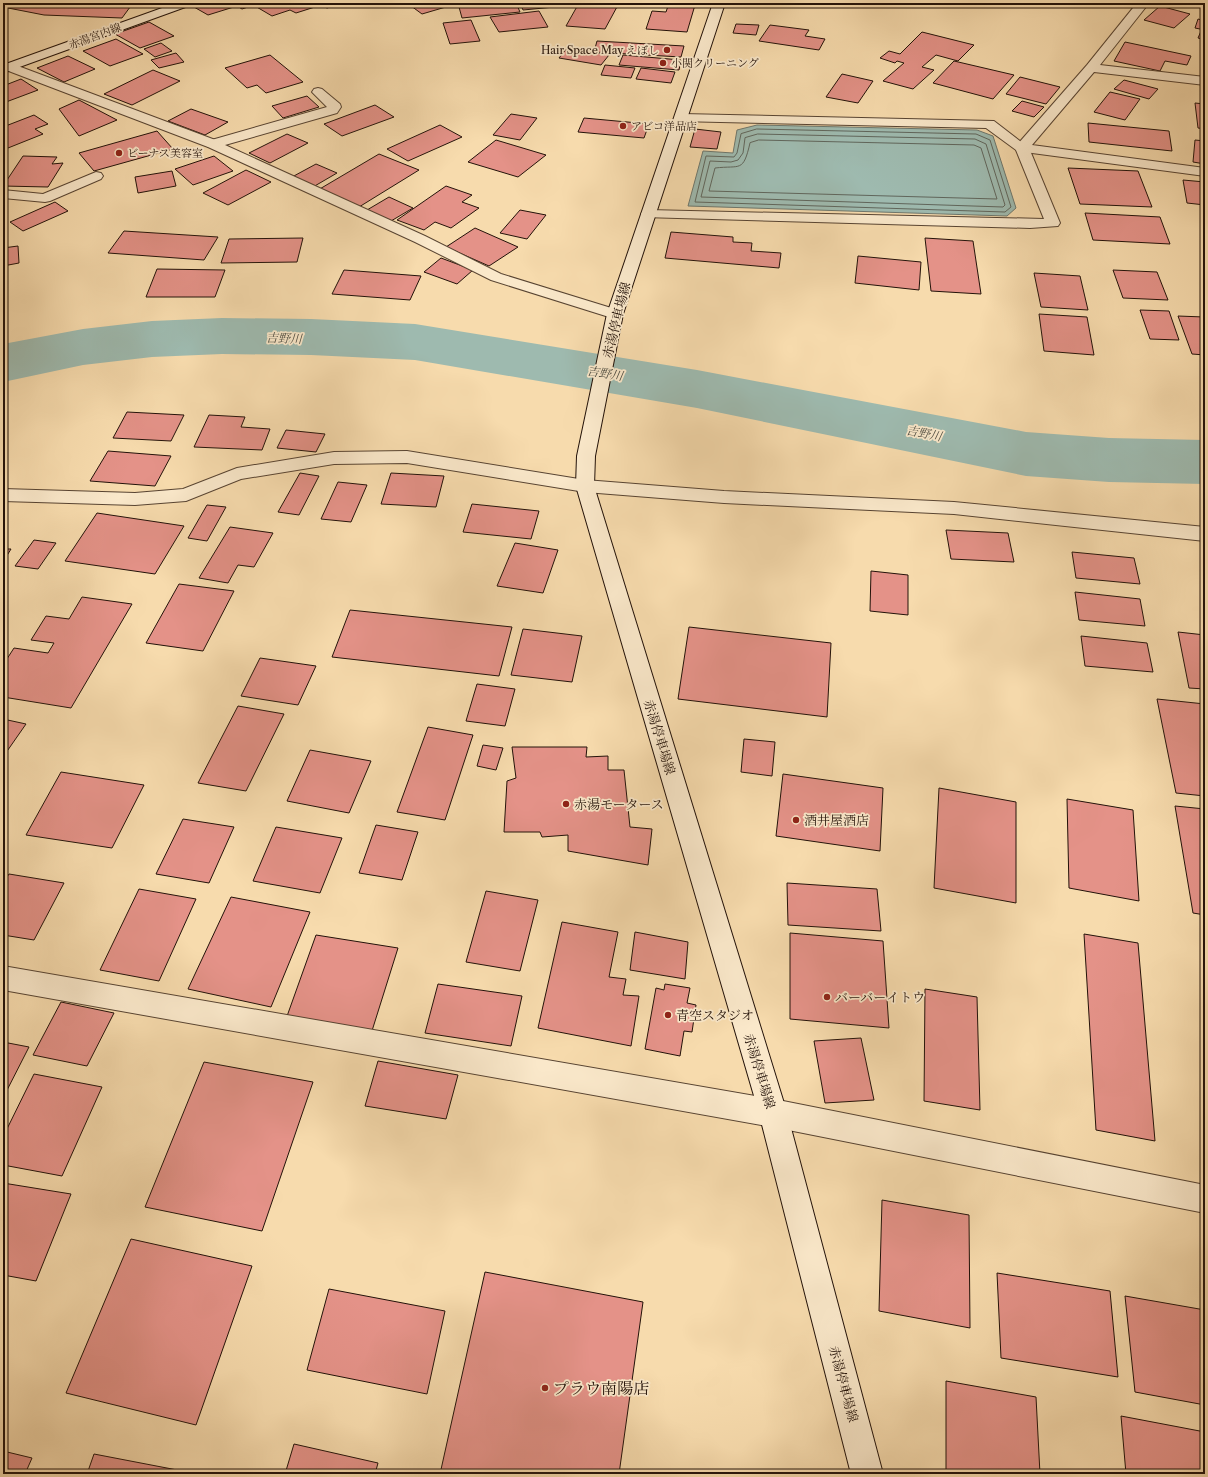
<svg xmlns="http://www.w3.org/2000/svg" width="1208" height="1477" viewBox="0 0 1208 1477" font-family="'Libre Caslon Text','Noto Serif JP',serif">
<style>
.water{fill:#9ebaaf;stroke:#6d776d}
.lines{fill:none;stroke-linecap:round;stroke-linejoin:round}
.shore{stroke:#60665c;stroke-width:1}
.river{fill:#9ebaaf;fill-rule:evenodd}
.building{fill:#e49288;stroke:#231209}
.service-casing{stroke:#584432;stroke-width:2}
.minor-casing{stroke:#584432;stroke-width:2}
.secondary-casing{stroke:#231209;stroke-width:2}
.service{fill:#fae8ca;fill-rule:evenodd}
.minor{fill:#fae8ca;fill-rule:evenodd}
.secondary{fill:#fae8ca;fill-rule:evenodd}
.poi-dot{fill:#8f2418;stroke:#fae8ca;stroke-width:1.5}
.labels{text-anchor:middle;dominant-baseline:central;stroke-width:3.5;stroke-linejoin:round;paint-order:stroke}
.far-street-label{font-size:11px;fill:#231209;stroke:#fae8ca}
.far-poi-label{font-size:11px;fill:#231209;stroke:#fae8ca;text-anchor:start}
.far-water-label{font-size:12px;font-style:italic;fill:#4e4d43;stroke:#fae8ca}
.street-label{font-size:13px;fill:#231209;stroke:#fae8ca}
.poi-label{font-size:13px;fill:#231209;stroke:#fae8ca;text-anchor:start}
.near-poi-label{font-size:16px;fill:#231209;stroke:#fae8ca;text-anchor:start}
</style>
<rect width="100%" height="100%" fill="#f7dbad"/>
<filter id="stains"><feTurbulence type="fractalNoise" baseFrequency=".005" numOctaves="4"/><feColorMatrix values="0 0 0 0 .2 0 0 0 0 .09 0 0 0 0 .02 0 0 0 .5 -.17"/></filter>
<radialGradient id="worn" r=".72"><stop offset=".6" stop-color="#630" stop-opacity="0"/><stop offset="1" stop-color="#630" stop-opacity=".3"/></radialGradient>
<path class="water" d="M757 125 977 130 993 136 1016 208 1007 216 688 206 703 151 733 153 737 130Z"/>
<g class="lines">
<path class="shore" d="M757 129 976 134 990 140 1011 207 1005 212 695 202 706 156 734 157 737 153 741 134Z
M758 134 975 139 986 144 1005 205 1003 207 701 197 710 161 731 162 738 160 743 153 745 138Z
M759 140 974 145 981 148 997 199 709 191 715 168C741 165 743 173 750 143Z"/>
<path class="river" d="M222 318 311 319 415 324 697 370 1026 432 1109 438 1205 440V484L1109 482 1026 476 697 408 415 360 311 355 222 354 152 357 83 365 3 382V344L83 329 152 321Z"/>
</g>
<path class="building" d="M9 3H133L122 18 44 15 3 7Z
M206 3H260L242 9 237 6 208 15 194 7Z
M266 3H313L318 6 296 13 290 10 272 16 255 6Z
M317 3H343L327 8Z
M407 3H454L456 4 422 14Z
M467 3H516L520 12 462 18 459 7 468 6Z
M520 3H563L565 6 523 10Z
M579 3H598L618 5 605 29 566 26Z
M669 3 695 5 687 32 646 29 652 11 666 12Z
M1160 6 1190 14 1174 28 1144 20Z
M539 11 548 27 499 32 490 17Z
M1198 19 1205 21V30L1195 28Z
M471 20 480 41 450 44 443 23Z
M149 22 174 36 140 48 115 34Z
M736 24 759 25 756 35 733 33Z
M770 25 809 30 805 36 825 39 819 50 759 41Z
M1201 31H1205V40L1198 38Z
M922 32 974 45 958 61 936 55 922 67 934 70 913 89 883 81 904 63 897 61 895 63 880 58 889 51 900 54Z
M116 39 143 54 110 66 83 51Z
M597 41 684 46 681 57 594 52Z
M1125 42 1191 56 1187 65 1165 61 1160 71 1114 61Z
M161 43 172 51 155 57 144 49Z
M567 48 609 55 601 65 559 58Z
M176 53 184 62 159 68 151 60Z
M270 55 303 82 266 93 257 85 247 88 225 68Z
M623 55 681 60 679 70 619 65Z
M68 56 95 69 64 82 37 68Z
M954 61 1014 75 993 99 933 83Z
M605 65 635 68 631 78 601 75Z
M641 68 675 72 671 83 636 79Z
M153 70 180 81 132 105 104 94Z
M842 74 873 81 858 103 826 97Z
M1020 77 1060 87 1046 104 1006 94Z
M21 79 38 90 6 102 3 100V86Z
M1124 80 1158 89 1149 99 1114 89Z
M1110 92 1140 99 1125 120 1094 112Z
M307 96 319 107 283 118 272 106Z
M79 100 117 120 79 136 59 109Z
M1022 101 1044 107 1034 117 1012 111Z
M1195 103 1205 104V129L1198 128Z
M375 105 394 117 342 136 324 124Z
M191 109 228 122 205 135 168 121Z
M511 114 537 118 520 140 493 135Z
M34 115 48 124 35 129 43 134 3 150V127Z
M584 118 649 124 644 138 578 132Z
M1088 123 1169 131 1172 151 1089 142Z
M440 125 462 137 408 161 387 149Z
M695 129 721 132 717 149 690 147Z
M157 131 173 149 94 171 79 153Z
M287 134 308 143 270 163 249 153Z
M496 140 546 155 518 177 468 162Z
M1195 140 1205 141V164L1193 162Z
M379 154 419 170 359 207 318 190Z
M23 156 57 157 52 164 63 163 48 187 3 186Z
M214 156 233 171 193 185 175 169Z
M316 164 337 173 313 187 292 177Z
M1068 168 1138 171 1152 207 1080 204Z
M246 170 271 182 228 205 203 193Z
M172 171 176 186 138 193 135 177Z
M1183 180 1205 182V205L1187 203Z
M446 186 472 195 462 202 479 208 451 228 435 222 424 230 397 220Z
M389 197 413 208 391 221 367 210Z
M55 202 68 211 23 231 10 222Z
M520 210 546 215 527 239 500 233Z
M1085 213 1160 217 1170 244 1093 240Z
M475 228 518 247 489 266 446 247Z
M124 231 218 237 204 260 108 253Z
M671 232 733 237V242L752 243 751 251 781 253 779 268 665 258Z
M303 238 297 262 221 263 229 239Z
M925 238 973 241 981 294 931 291Z
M18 246 19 263 3 266V248Z
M858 256 921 262 919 290 855 283Z
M441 258 473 270 457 284 424 272Z
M157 269 225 270 215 297H146Z
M344 270 421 276 410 300 332 294Z
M1113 270 1157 272 1168 300 1123 298Z
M1034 273 1080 276 1088 310 1041 307Z
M1140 310 1169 311 1179 340 1150 339Z
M1039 314 1087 317 1094 355 1044 351Z
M1178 316 1204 317 1205 355 1192 354Z
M127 412 184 415 171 441 113 438Z
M209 415 245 417 241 427 270 429 262 450 194 447Z
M286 430 325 434 316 452 277 448Z
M108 451 171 456 155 486 90 481Z
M300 473 319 476 299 515 278 512Z
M391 473 444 476 436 507 381 504Z
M338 482 367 485 351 522 321 519Z
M472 504 539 511 531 539 463 532Z
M207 505 226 507 207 541 188 538Z
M97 513 184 526 155 574 65 561Z
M230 527 273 533 254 567 238 565 228 583 199 578Z
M946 530 1008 533 1014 562 951 559Z
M34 540 56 543 38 569 15 566Z
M515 543 558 550 543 593 497 586Z
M3 549H11L3 562Z
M1072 552 1134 558 1140 584 1076 578Z
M871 571 908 575V615L870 611Z
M179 584 234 591 203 651 146 643Z
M1075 592 1140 599 1145 626 1079 620Z
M82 597 132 604 71 708 3 697V665L14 648 48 653 54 643 31 640 46 616 69 619Z
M350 610 512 627 499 676 332 657Z
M689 627 831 643 827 717 678 699Z
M523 629 582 636 572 682 511 675Z
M1178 632 1205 635V689L1189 688Z
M1081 636 1147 643 1153 672 1085 666Z
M260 658 316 666 298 705 241 696Z
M477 684 515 689 505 726 466 721Z
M1157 699 1205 704V796L1176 793Z
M238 706 284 714 246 791 198 783Z
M3 719 26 724 3 757Z
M428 727 473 735 445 820 397 812Z
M744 739 775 742 772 776 741 772Z
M483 745 503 748 496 770 477 766Z
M512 747H587L586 757 608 756V770H624L630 827 652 829 648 865 568 851V835L542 837 540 832H504L507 781 516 778Z
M310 750 371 761 349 813 287 801Z
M61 772 144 785 112 848 26 835Z
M783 774 883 788 880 851 776 836Z
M939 788 1016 802V903L934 888Z
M1067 799 1133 810 1139 901 1069 888Z
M1175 806 1205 809V915L1193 913Z
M183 819 234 827 209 883 156 874Z
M376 825 418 832 402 880 359 873Z
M276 827 342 838 320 893 253 881Z
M9 874 64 883 34 940 3 935V883Z
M787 883 877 889 881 931 788 925Z
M139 889 196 899 159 981 100 970Z
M486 891 538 900 520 971 466 962Z
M231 897 310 912 271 1007 188 989Z
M562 922 618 932 609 977 626 979 623 995 639 996 631 1046 538 1028Z
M635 932 688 942 685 979 630 970Z
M790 933 883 941 889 1028 790 1019Z
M1084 934 1138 943 1155 1141 1096 1130Z
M316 935 398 948 371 1034 286 1019Z
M438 984 522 996 511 1046 425 1033Z
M665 984 690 988 687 1003 696 1005 692 1032 684 1031 680 1056 645 1049 656 988 664 990Z
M925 989 977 997 980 1110 924 1101Z
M61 1002 114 1013 87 1066 33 1055Z
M861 1038 874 1100 825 1103 814 1041Z
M3 1042 29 1047 3 1098Z
M378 1061 458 1075 446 1119 365 1106Z
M204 1062 313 1082 262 1231 145 1207Z
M34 1074 102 1087 62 1176 3 1165V1137Z
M3 1183 71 1194 36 1281 3 1275Z
M882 1200 969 1215 970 1328 879 1311Z
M131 1239 252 1266 196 1425 66 1393Z
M485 1272 643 1302 619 1474H440Z
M997 1273 1110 1291 1118 1377 1001 1358Z
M329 1289 445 1311 427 1394 307 1370Z
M1125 1296 1205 1310V1405L1135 1392Z
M946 1381 1036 1397 1040 1474H946Z
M1121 1416 1205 1432V1474H1126Z
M294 1444 378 1463 375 1474H285Z
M3 1451 32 1458 25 1474H3Z
M94 1454 198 1474H87Z"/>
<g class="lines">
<defs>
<path id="service" d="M318 88 322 89 340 104 341 107 337 113 225 145 425 236 501 274 621 311 623 314 621 317 615 319 609 317 491 280 415 242 208 147 206 144 208 141 327 107 312 92 314 89Z
M682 114 994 121 1029 148 1060 223 1058 226 1030 228 643 217 641 214 643 211 648 210 1044 219 1016 150 986 128 677 121 675 118 677 115Z
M96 172 101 173 103 176 101 179 50 201 45 202 3 198V190L43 194Z
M407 451 585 480 724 491 954 502 1205 527V541L954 514 724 503 585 492 407 463 334 464 241 479 186 501 135 505 3 501V489L135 493 183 489 237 468 334 452Z
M3 966 773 1099 1205 1185V1213L773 1127 3 990Z"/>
<path id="minor" d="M1137 3H1149L1100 65 1205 77V85L1094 72 1032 145 1205 168V176L1017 151 1015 148 1017 145 1087 65Z
M10 63 218 141 220 144 218 147H208L6 70 4 67 6 64Z"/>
<path id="secondary" d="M176 3H193L191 5 3 73V65Z
M713 3H725L623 314 595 456 594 486 787 1113 883 1474H851L759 1113 576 486 577 456 607 314Z"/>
</defs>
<use href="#service" class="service-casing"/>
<use href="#minor" class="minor-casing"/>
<use href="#secondary" class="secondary-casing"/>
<use href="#service" class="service"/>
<use href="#minor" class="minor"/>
<use href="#secondary" class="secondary"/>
</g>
<g class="poi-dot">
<circle cx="667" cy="50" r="4"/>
<circle cx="663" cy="63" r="4"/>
<circle cx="623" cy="126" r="4"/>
<circle cx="119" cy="153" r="4"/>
<circle cx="566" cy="804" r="4"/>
<circle cx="796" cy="820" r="4"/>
<circle cx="827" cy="997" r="4"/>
<circle cx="668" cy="1015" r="4"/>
<circle cx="545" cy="1388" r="4"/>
</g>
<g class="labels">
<g class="far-street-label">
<text transform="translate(95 36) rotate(-20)">赤湯宮内線</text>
</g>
<g class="far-poi-label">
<text x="659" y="50" text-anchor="end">Hair Space May えぼし</text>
<text x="671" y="63">小関クリーニング</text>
<text x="631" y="126">アビコ洋品店</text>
<text x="127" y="153">ビーナス美容室</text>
</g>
<g class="far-water-label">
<text transform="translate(284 338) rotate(2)">吉野川</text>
<text transform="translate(605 373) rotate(9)">吉野川</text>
<text transform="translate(924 433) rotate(11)">吉野川</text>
</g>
<g class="street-label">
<text transform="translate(616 320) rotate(-76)">赤湯停車場線</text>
<text transform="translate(660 737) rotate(73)">赤湯停車場線</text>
<text transform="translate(760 1071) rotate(73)">赤湯停車場線</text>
<text transform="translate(844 1384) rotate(75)">赤湯停車場線</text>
</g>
<g class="poi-label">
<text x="574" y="804">赤湯モータース</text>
<text x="804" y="820">酒井屋酒店</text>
<text x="835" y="997">バーバーイトウ</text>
<text x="676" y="1015">青空スタジオ</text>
</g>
<g class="near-poi-label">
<text x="553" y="1388">プラウ南陽店</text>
</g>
</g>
<rect width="1208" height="1477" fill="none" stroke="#f7dbad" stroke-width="16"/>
<rect x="4" y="4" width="1200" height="1469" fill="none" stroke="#231209" stroke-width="2"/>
<rect x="8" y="8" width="1192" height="1461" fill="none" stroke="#231209"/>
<rect width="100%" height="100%" filter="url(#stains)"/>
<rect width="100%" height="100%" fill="url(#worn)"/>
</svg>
